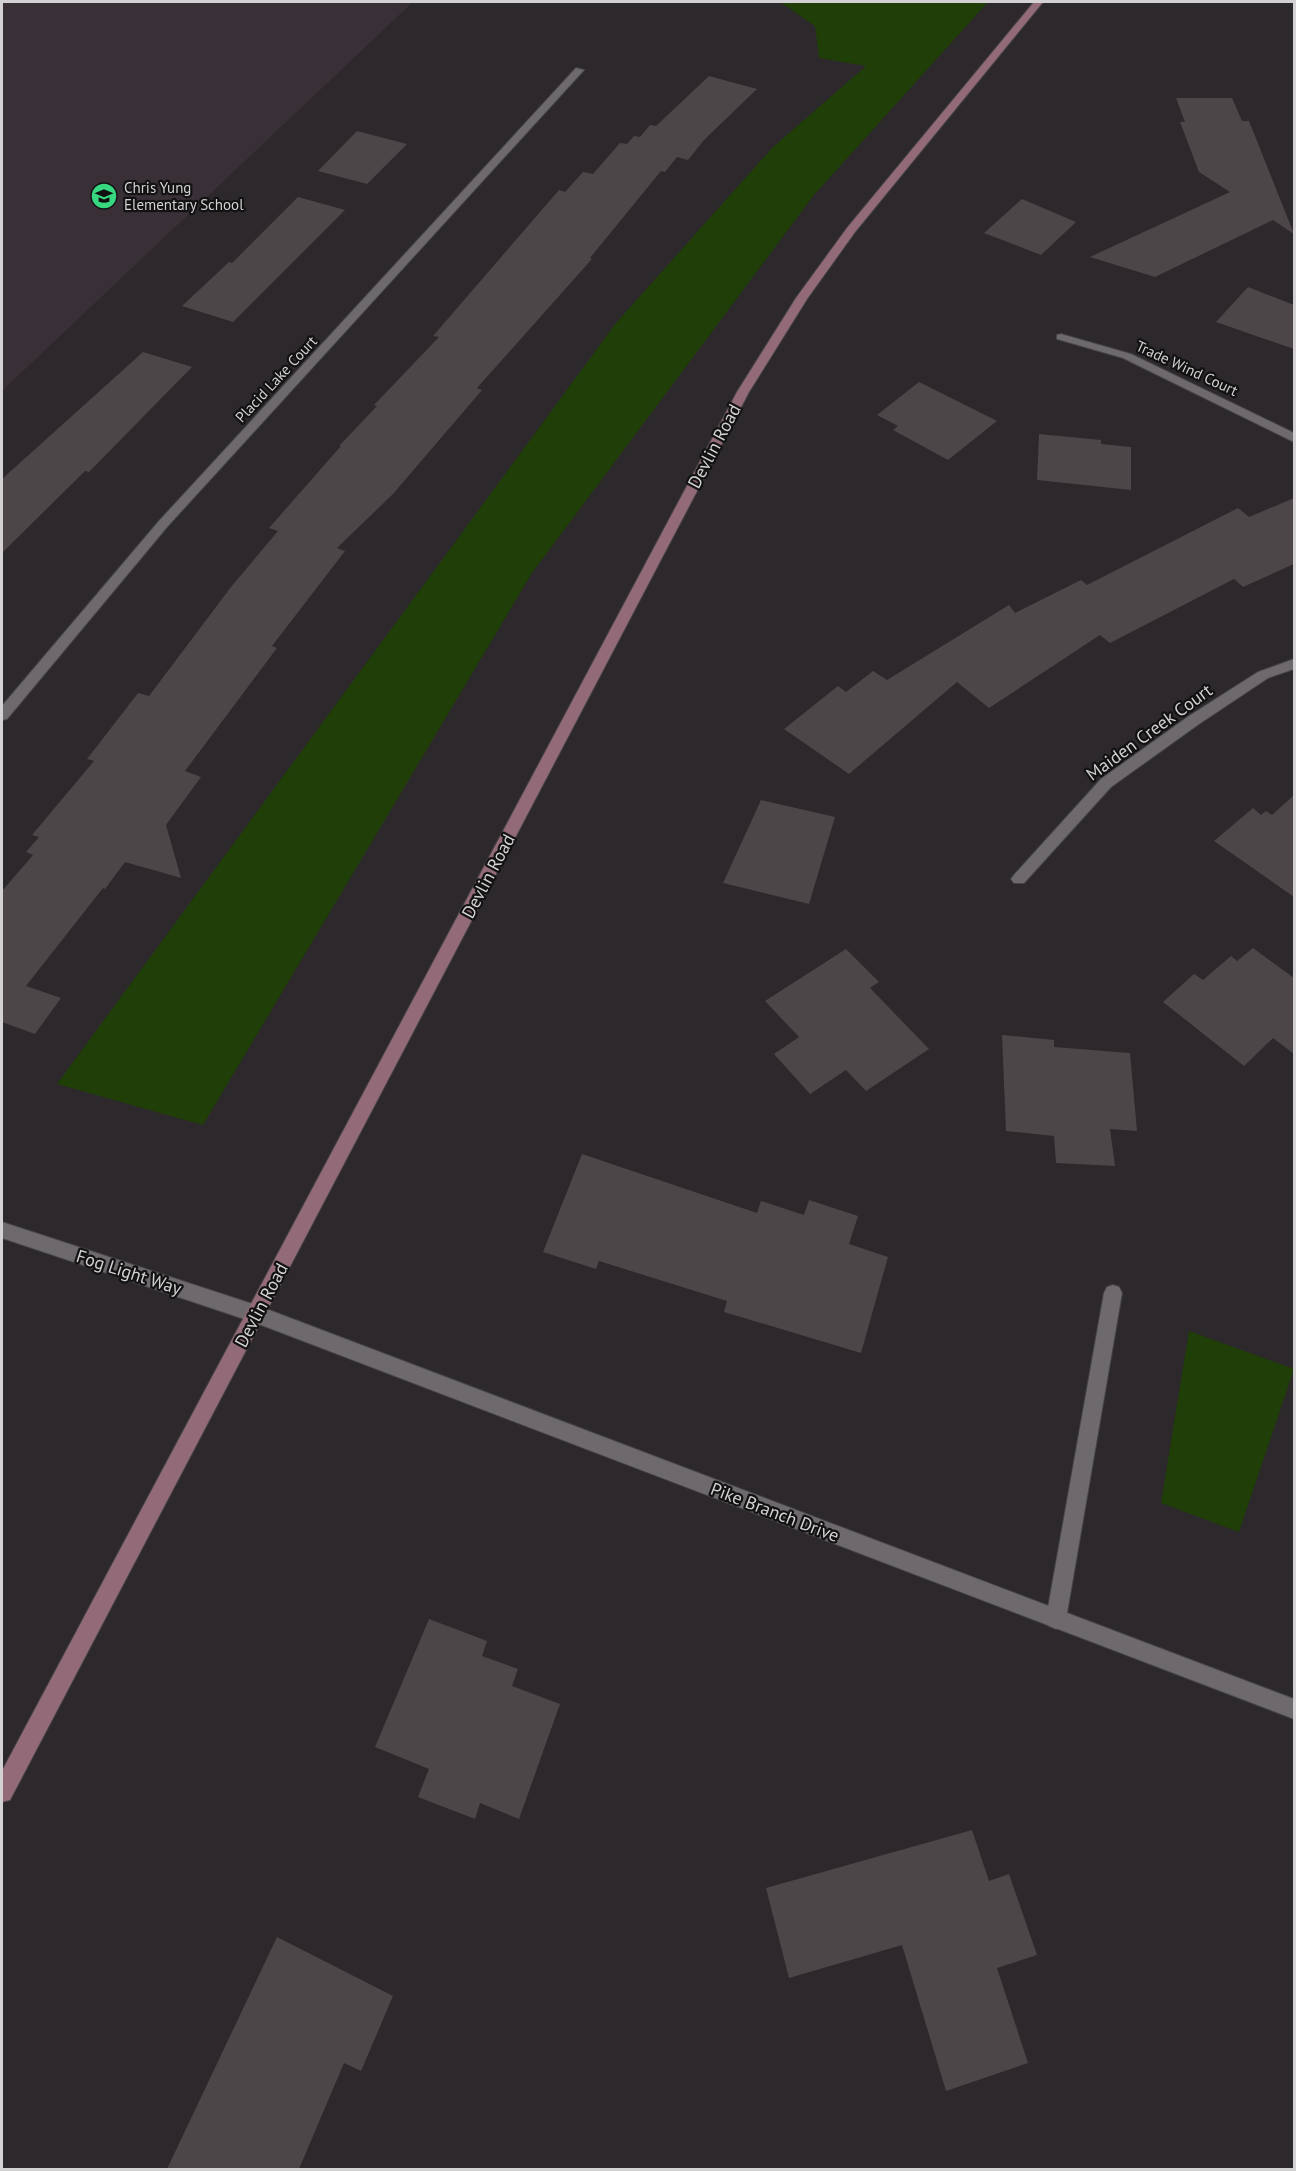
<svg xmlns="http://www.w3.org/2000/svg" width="1296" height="2171" viewBox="0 0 1296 2171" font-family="'PT Sans',sans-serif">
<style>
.built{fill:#382f37}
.green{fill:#203e07}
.building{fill:#4c4648}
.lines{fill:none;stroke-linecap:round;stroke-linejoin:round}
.service-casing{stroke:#464346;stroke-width:2}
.minor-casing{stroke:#464346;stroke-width:2}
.secondary-casing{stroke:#464346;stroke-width:2}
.service{fill:#6d696d;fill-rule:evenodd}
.minor{fill:#6d696d;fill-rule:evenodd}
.secondary{fill:#936a78;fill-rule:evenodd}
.labels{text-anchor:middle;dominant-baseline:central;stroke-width:4.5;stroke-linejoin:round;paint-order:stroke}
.far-poi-label{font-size:15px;fill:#d3d1d3;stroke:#131213;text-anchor:start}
.far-street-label{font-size:15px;fill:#d3d1d3;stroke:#131213}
.street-label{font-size:18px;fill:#d3d1d3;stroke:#131213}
</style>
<rect width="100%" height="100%" fill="#2c282c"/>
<path class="built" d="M2 2H413L2 391Z"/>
<path class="green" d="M780 2H988L814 195 532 573 203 1125 57 1084 616 323 773 147 866 66 819 58 815 26Z
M1189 1331 1294 1369 1239 1532 1161 1503Z"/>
<path class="building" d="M709 76 757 89 704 140 688 160 677 157 665 172 661 171 590 258 592 259 477 388 482 390 393 494 337 548 345 551 272 646 277 648 185 771 201 777 166 825 181 878 125 862 105 889 103 888 26 986 61 998 35 1034 2 1022V891L33 855 26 852 39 837 32 835 94 761 87 759 138 693 149 696 231 587 278 531 269 528 341 446H339L377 406 374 405 439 337 433 336 559 190 565 192 583 172 593 174 620 143 627 144 634 136 640 137 650 125 656 126Z
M1176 98H1232L1242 121H1249L1294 234 1273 220 1155 277 1090 257 1230 192 1199 172 1180 122H1185Z
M357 131 407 144 367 184 318 171Z
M298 197 345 210 233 322 182 306 229 262 232 263Z
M1022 199 1076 222 1041 255 984 233Z
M1248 287 1294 305V349L1216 322Z
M143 352 192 367 89 472 85 471 2 553V479Z
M919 382 997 421 948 460 893 430 898 426 877 415Z
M1039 434 1101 440V444L1131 447V490L1037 480Z
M1294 498V564L1243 587 1234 579 1110 643 1100 635 989 708 957 682 849 774 784 729 838 686 846 692 873 671 887 680 1009 605 1015 613 1081 580 1087 585 1238 508 1249 517Z
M1294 795V897L1214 841 1253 808 1261 815 1266 811 1272 815Z
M761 800 835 817 809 904 723 883Z
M1253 948 1294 978V1054L1273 1038 1244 1066 1163 1002 1194 974 1203 980 1231 956 1237 961Z
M846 949 879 982 870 988 929 1049 866 1091 846 1070 810 1094 774 1054 799 1037 765 1001Z
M1002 1035 1054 1040V1047L1130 1053 1137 1131 1110 1129 1115 1166 1056 1163 1054 1136 1006 1131Z
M582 1154 757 1213 761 1201 804 1215 809 1200 858 1216 849 1244 888 1257 861 1353 724 1312 727 1301 599 1261 596 1269 543 1252Z
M429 1619 487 1641 482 1656 518 1669 512 1686 560 1704 519 1819 480 1803 475 1819 418 1797 429 1769 375 1747Z
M972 1830 989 1881 1009 1874 1037 1955 997 1968 1028 2063 946 2091 902 1945 789 1978 766 1888Z
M277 1937 393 1996 361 2071 344 2063 299 2169H167Z"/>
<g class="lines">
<defs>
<path id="service" d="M1113 1285 1119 1287 1122 1293 1066 1619 1063 1626 1056 1629 1049 1626 1046 1619 1104 1293 1107 1287Z"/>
<path id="minor" d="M576 68 584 70 167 527 7 719 2 720V706L159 521Z
M1061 334 1131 354 1294 433V442L1123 358 1057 339V335Z
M1294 659V669L1268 678 1199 724 1111 787 1024 883H1014L1011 879 1014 875 1101 779 1189 716 1258 672Z
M2 1222 256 1305 1294 1699V1719L256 1323 2 1238Z"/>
<path id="secondary" d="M1034 2H1043L855 232 807 299 749 392 10 1800 2 1802V1771L737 392 796 298 847 228Z"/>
</defs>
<use href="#service" class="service-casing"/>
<use href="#minor" class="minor-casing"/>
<use href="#secondary" class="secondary-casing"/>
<use href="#service" class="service"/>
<use href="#minor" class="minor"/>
<use href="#secondary" class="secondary"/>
</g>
<defs>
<symbol id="school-disc" viewBox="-11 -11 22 22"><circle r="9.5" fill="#37d880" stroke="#131213"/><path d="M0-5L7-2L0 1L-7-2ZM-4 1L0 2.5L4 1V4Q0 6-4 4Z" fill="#111"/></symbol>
</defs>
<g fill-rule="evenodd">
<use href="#school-disc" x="89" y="181" width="30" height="30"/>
</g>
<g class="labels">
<g class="far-poi-label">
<text x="124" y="187">Chris Yung<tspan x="124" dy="17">Elementary School</tspan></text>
</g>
<g class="far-street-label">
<text transform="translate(1187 368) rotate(25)">Trade Wind Court</text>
<text transform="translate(276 379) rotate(-47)">Placid Lake Court</text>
</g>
<g class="street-label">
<text transform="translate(714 446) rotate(-62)">Devlin Road</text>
<text transform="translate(1149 732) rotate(-36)">Maiden Creek Court</text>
<text transform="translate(488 876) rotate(-62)">Devlin Road</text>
<text transform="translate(129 1272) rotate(18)">Fog Light Way</text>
<text transform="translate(261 1305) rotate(-62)">Devlin Road</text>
<text transform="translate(775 1512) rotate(21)">Pike Branch Drive</text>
</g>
</g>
<rect width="1296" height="2171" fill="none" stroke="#d3d1d3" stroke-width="6"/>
</svg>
